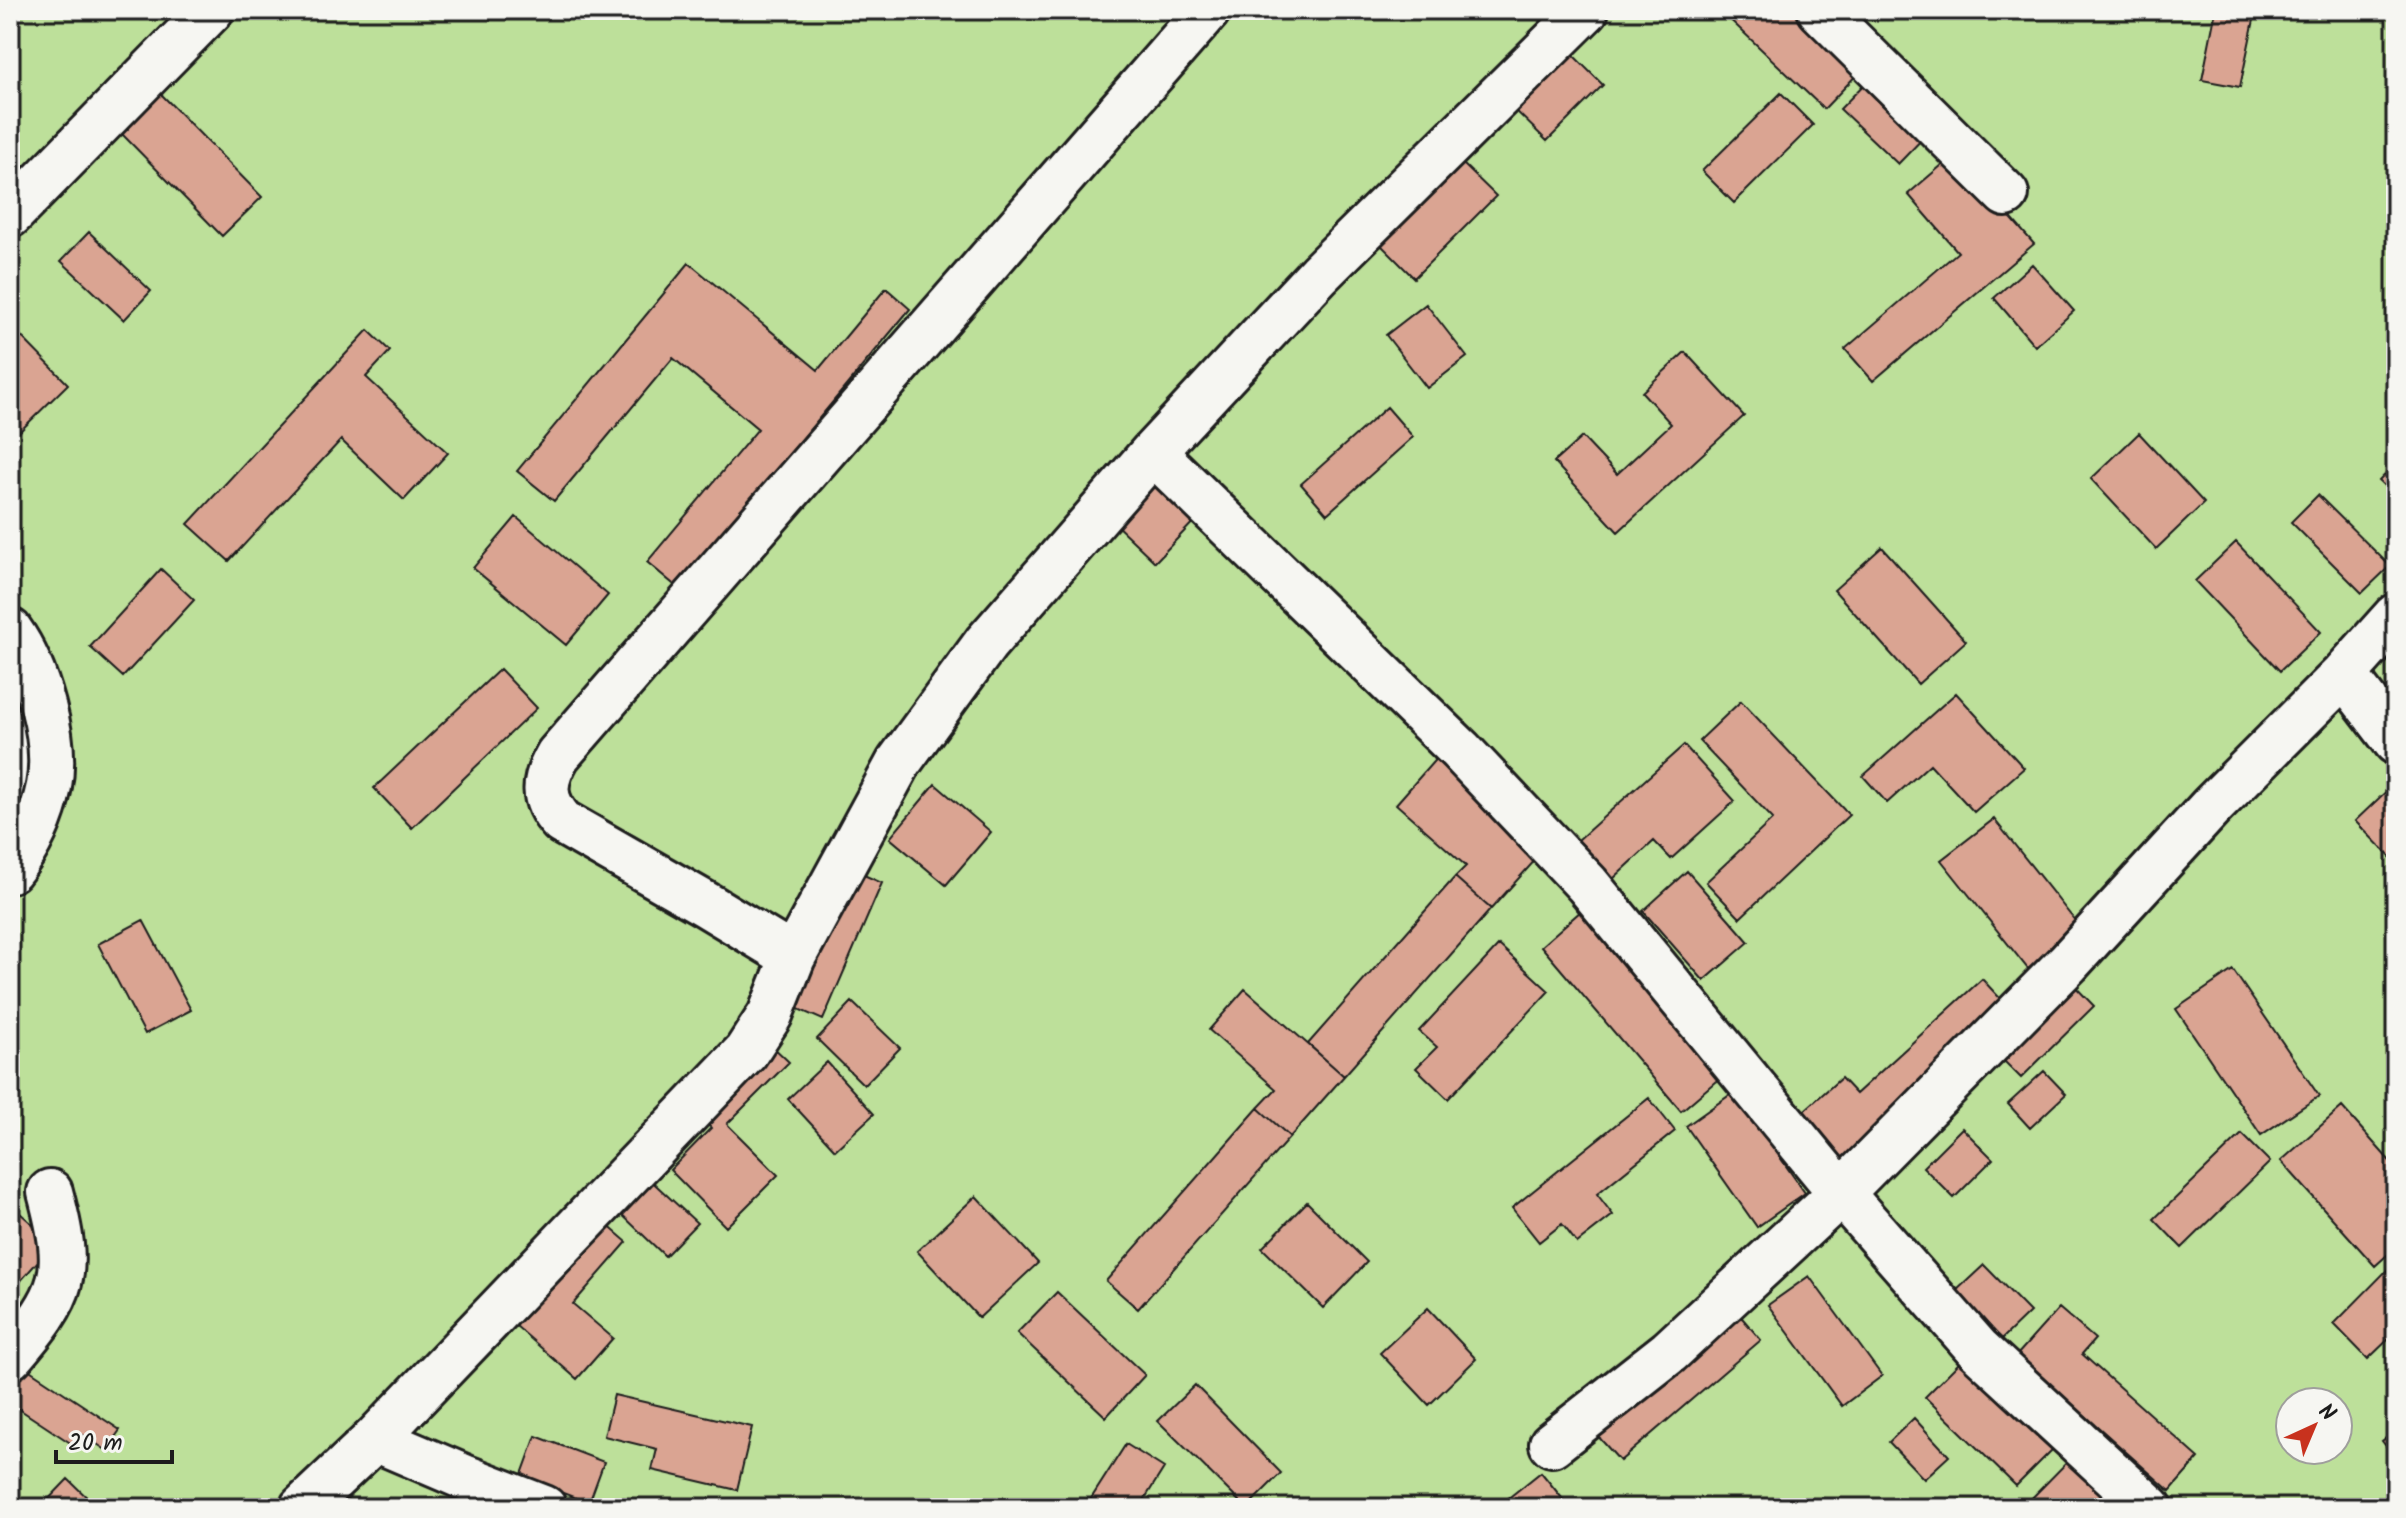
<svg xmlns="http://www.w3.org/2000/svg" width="2406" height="1518" viewBox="0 0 2406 1518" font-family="Kalam,sans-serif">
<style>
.green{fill:#bde09a;stroke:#6c7e5b;stroke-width:2;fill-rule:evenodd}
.building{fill:#daa492;stroke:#1c1c1c;stroke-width:2}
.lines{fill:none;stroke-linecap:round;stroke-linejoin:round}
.minor-casing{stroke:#1c1c1c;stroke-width:50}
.minor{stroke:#f6f6f2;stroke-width:44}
</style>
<rect width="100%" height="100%" fill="#f6f6f2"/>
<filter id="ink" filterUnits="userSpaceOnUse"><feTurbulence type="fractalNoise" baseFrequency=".0125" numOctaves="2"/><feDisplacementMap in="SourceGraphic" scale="16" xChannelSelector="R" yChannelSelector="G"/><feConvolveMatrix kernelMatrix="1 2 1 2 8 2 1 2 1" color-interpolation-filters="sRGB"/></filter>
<g filter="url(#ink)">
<path class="green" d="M10 10H2396V1508H10V872L65 752 28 629 10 609ZM2290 1402H2338V1450H2290Z"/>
<path class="building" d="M1807 10 1865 66 1824 109 1721 11Z
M2216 10H2256L2240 87 2202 80Z
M1566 48 1603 85 1547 141 1509 104Z
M1873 75 1931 130 1898 164 1840 109Z
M1781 93 1813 125 1734 203 1702 171Z
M161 94 262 197 222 236 121 133Z
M1955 154 2034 244 1873 381 1845 349 1958 252 1908 194Z
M1460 161 1496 196 1414 278 1379 243Z
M89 232 151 291 124 320 61 261Z
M689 263 818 370 886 288 910 309 678 588 647 562 758 429 673 358 554 501 517 471Z
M2032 264 2074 311 2035 346 1994 298Z
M1426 304 1467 357 1427 388 1386 335Z
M10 325 68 384 14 437 10 433Z
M368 330 390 351 366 377 448 453 404 500 341 440 229 561 188 524Z
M1685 352 1744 416 1618 532 1554 462 1582 437 1617 474 1671 424 1642 392Z
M1387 407 1413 437 1327 514 1301 484Z
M2139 433 2204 503 2156 549 2091 479Z
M2396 463V497L2379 481Z
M1158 476 1199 516 1155 562 1113 522Z
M2318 495 2390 566 2362 593 2291 522Z
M516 517 608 595 566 645 473 568Z
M2236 542 2321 632 2280 671 2195 581Z
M1882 547 1966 641 1918 684 1834 590Z
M161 569 194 600 123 677 90 647Z
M500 669 537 708 412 828 374 788Z
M1956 693 2024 768 1974 812 1930 764 1887 803 1863 776Z
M1741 701 1849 815 1740 918 1706 882 1773 819 1699 741Z
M1684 745 1735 801 1671 859 1654 841 1613 879 1578 840Z
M1440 754 1546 848 1491 909 1455 877 1466 866 1396 804Z
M2396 782V863L2355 821Z
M935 784 991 832 946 885 890 838Z
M1994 819 2080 927 2028 969 1941 860Z
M848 868 882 883 823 1020 789 1005Z
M1687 871 1749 942 1704 981 1643 911Z
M1455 877 1491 909 1344 1076 1308 1044Z
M1581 911 1722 1076 1681 1111 1541 946Z
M143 920 191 1010 145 1034 98 944Z
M1499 945 1549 991 1448 1099 1416 1068 1437 1047 1419 1031Z
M2233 970 2319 1096 2261 1135 2176 1009Z
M2066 977 2094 1006 2021 1078 1993 1050Z
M1982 979 2010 1009 1841 1163 1798 1116 1841 1078 1856 1094Z
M1245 989 1344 1076 1290 1137 1258 1108 1276 1089 1209 1030Z
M852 1002 900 1048 864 1085 817 1039Z
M770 1044 789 1062 727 1124 778 1175 726 1227 670 1170 711 1128 699 1115Z
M827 1062 874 1114 835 1150 788 1099Z
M2044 1071 2066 1094 2030 1128 2008 1104Z
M1734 1092 1805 1193 1757 1227 1686 1126Z
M1649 1098 1675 1131 1597 1194 1613 1215 1577 1243 1562 1224 1539 1242 1512 1208Z
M2342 1107 2396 1168V1247L2375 1266 2281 1161Z
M1258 1108 1290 1137 1138 1309 1106 1281Z
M1962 1128 1993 1159 1954 1198 1923 1167Z
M2242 1134 2270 1162 2182 1248 2154 1219Z
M645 1175 697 1223 665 1256 615 1208Z
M976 1196 1038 1263 979 1318 917 1251Z
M1307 1202 1367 1262 1323 1308 1262 1248Z
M12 1206 54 1243 10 1293V1208Z
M606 1224 627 1242 573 1304 613 1338 577 1379 516 1326Z
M1984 1265 2030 1312 2002 1339 1956 1291Z
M2388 1269 2396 1276V1332L2368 1359 2334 1324Z
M1809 1276 1882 1376 1842 1406 1768 1305Z
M1057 1292 1145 1375 1106 1417 1017 1333Z
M1428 1308 1476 1359 1429 1405 1380 1353Z
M2059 1308 2095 1339 2082 1354 2199 1458 2170 1491 2017 1355Z
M1737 1312 1761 1340 1620 1461 1596 1434Z
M1968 1354 2058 1444 2016 1486 1925 1397Z
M19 1363 120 1430 106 1450 83 1435 75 1446 10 1403V1377Z
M1195 1385 1281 1473 1246 1508 1158 1421Z
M614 1395 752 1427 737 1490 652 1470 657 1449 604 1436Z
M1914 1418 1949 1456 1924 1479 1889 1442Z
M2396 1430V1459L2382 1441Z
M536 1436 604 1462 589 1503 521 1477Z
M1126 1444 1164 1468 1139 1508H1085Z
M2079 1450 2120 1508H2022Z
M1541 1472 1570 1508H1496Z
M68 1479 98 1508H40Z"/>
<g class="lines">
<defs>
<path id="minor" d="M1820 10 2006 194
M10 215 211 10
M1153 452 1319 274 1586 10
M10 631C37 669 58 740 49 786 43 816 29 847 10 870
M2344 674 2396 742
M793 957 707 905 562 822C541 799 543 781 558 755L1208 10
M10 1357C66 1292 72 1275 50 1192
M375 1439 464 1477 544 1508
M302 1508 375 1439 746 1052 770 1015 793 957 899 762 986 643 1153 452 1460 750 1587 884 1841 1193 1669 1352 1552 1444
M2150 1508 1978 1349 1841 1193 2068 963 2212 806 2344 674 2396 616"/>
</defs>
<use href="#minor" class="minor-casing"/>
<use href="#minor" class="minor"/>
</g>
</g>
<rect width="2406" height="1518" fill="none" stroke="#f6f6f2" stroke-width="40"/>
<rect x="20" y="20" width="2366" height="1478" fill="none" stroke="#1c1c1c" stroke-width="3" filter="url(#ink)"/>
<g transform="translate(2314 1426) rotate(44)"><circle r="38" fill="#f6f6f2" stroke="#9f9f9c" stroke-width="2"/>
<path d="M0-6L14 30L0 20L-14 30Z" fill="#c8321e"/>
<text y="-12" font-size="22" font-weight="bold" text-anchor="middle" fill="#1c1c1c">N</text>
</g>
<path d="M56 1450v12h116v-12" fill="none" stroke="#1c1c1c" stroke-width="4"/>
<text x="68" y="1450" font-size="24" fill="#1c1c1c" stroke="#f6f6f2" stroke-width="6" paint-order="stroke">20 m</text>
</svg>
